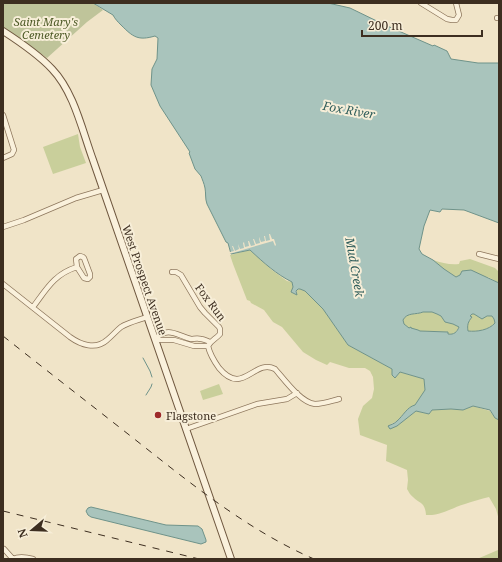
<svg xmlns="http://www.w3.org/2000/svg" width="502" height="562" viewBox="0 0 502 562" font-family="'Noto Serif',serif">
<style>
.green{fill:#c9cf9b}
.cemetery{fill:#bfc49a}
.water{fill:#a9c4bc;stroke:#6f938a;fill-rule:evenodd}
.pier{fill:#f0e4c8}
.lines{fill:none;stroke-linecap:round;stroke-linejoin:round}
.stream{stroke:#6f938a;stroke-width:1}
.street-casing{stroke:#8d765c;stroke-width:6}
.secondary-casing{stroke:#6f573f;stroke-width:8}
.street{stroke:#faf1dc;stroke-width:4.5}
.secondary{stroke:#faf1dc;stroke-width:6}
.rail{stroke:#3d2e20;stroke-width:1;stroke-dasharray:7 7;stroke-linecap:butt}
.poi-dot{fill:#9e2a2b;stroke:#f7eed8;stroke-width:1.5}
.labels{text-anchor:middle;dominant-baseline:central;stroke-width:4;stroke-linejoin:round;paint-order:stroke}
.park-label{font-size:11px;font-style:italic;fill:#4d5a26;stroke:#f7eed8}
.street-label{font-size:11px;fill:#3d2e20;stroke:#f7eed8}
.poi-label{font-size:11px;fill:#3d2e20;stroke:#f7eed8;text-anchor:start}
.water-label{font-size:12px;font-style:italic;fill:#2f5d5a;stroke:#f7eed8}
</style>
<rect width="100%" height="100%" fill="#f0e4c8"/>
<path class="green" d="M78 134 80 147 86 163 53 174 43 147Z
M250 250 272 270 287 281 292 282 293 287 291 292 295 294 297 293V290L300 289 305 291 323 309 348 345 392 369 395 378 400 372 424 379 425 390 415 405C405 408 401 421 391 424L390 429 397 426 416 411 429 414 432 410 451 409 463 410 473 406 490 411 495 418 499 420V520L496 509 489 497C481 499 473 501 465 504 451 508 441 516 426 515 425 502 420 504 413 497 410 495 409 492 407 489L408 480 407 470 386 461 387 445 360 435 358 419 363 406 372 398 374 389 373 377 370 371 365 368H349L330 362 327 365 316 360 303 352 282 327 273 322 264 310 251 303 250 301 247 300 233 264 230 255Z
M470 259 495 268 499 272V283L488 277 460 275 456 277 444 269 433 260C442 263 450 265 459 264L460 261Z
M423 312H432L437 314 441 316 445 322 453 324 459 326C457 332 454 335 448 334V332L420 331 418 330 409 328 404 324 403 320C407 312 416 315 423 312Z
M472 314H475L479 317 492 316 494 319 495 323C489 330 476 332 468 331 467 326 467 322 471 319L470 316Z
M219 384 223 394 203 400 200 391Z
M499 547V559H477L498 550Z"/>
<path class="cemetery" d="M3 3H93L103 10 87 22 47 58 3 27Z"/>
<path class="water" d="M93 3H328L350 8 385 25 433 46 434 45 447 51 451 59 478 63H499V224V223L464 210 442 209 440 212 430 210 424 226 419 249 422 254 433 260 444 269 456 277 460 275 462 271 471 270 499 283V420L495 418 490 410 473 406 463 410 451 409 432 410 429 414 416 411 397 426 390 429 388 426C392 424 394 424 397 421 403 416 407 407 415 405L425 390 424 379 400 372 395 378 392 375V369L348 345 323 309 305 291 300 289H298L296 291 297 295 291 292 293 287 292 282C276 274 264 263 250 250L231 254 228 243 226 242 207 204C205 199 206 193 205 188 204 183 202 179 201 176L195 169 189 153 190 152 160 106 151 85 152 69 157 59 158 38 155 36C138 41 133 37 121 25 118 22 115 19 113 15ZM423 312H432L437 314 441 316 445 322 453 324 459 327C457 332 454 335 448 334V332L420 331 418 330 411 328V327L409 328 404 324 403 320C407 312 416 315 423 312ZM472 314H474L482 319 487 316H492L494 319 495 323C489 330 477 332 468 331 467 325 468 322 472 317L470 316Z
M91 507 166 525 198 526 202 529 206 540V542L201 544 91 517 88 515 86 511 88 508Z"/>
<path class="pier" d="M269 234H270L272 239H274L276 245 275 246 273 241 229 254 230 252 234 251 232 246H233L235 251 239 249 238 244 240 249 244 248 243 243 244 242 245 247 249 246 248 241H249L251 246 255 245 253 239H254L256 244 260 243 259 238V237L261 242 265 241 264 236H265L266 241 270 240Z"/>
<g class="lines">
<path class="stream" d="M143 358 150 371 152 377
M146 395 151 387 152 384"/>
<defs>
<path id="street" d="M421 3 447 19 452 20H456L459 15 456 3
M497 18H499
M3 115 14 150 12 154 3 158
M3 227 24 220 76 198 103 190
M479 254 499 259
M80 256 83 257 84 258 90 274V277L88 279 84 278 77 267 76 259Z
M172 272H176L181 275 200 307 205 313 219 327 220 329V334C216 339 211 340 208 346 210 355 214 361 219 368 243 397 254 358 275 369 284 379 301 403 315 404 323 404 331 401 339 399
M3 284 70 337C81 345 96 350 107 340 112 336 116 331 121 327 129 322 139 320 147 317
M33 307C46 290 54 274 77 267
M155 339C168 326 176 335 191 339 194 339 197 338 201 339 204 339 207 341 210 342
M155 339 161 340H174L194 346H208
M186 429 257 404 287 399 297 393
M4 549 13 559
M13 559C19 556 26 557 33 559"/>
<path id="secondary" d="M3 31C20 42 38 54 52 69 74 92 82 130 93 160L231 559"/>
</defs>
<use href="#street" class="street-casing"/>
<use href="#secondary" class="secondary-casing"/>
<use href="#street" class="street"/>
<use href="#secondary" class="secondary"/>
<path class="rail" d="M3 336C51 374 99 411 147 449 199 490 252 532 314 559
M3 511 199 559"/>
</g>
<circle class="poi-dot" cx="158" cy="415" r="4"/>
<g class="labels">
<g class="park-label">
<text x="46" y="21">Saint Mary's<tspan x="46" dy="13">Cemetery</tspan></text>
</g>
<g class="street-label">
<text transform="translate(145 280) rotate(71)">West Prospect Avenue</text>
<text transform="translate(211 302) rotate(53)">Fox Run</text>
</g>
<g class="poi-label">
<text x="166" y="415">Flagstone</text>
</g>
<g class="water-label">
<text transform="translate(349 110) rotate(10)">Fox River</text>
<text transform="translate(355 267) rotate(80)">Mud Creek</text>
</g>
</g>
<rect width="502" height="562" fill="none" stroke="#3d2e20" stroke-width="8"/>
<g transform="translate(32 530) rotate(251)" stroke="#f7eed8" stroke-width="3" paint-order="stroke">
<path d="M0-3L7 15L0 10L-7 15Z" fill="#3d2e20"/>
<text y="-6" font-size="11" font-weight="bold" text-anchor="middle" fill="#3d2e20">N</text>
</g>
<path d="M362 30v6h120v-6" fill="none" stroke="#3d2e20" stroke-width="2"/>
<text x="368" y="30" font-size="12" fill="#3d2e20" stroke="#f7eed8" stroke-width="3" paint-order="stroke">200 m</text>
</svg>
